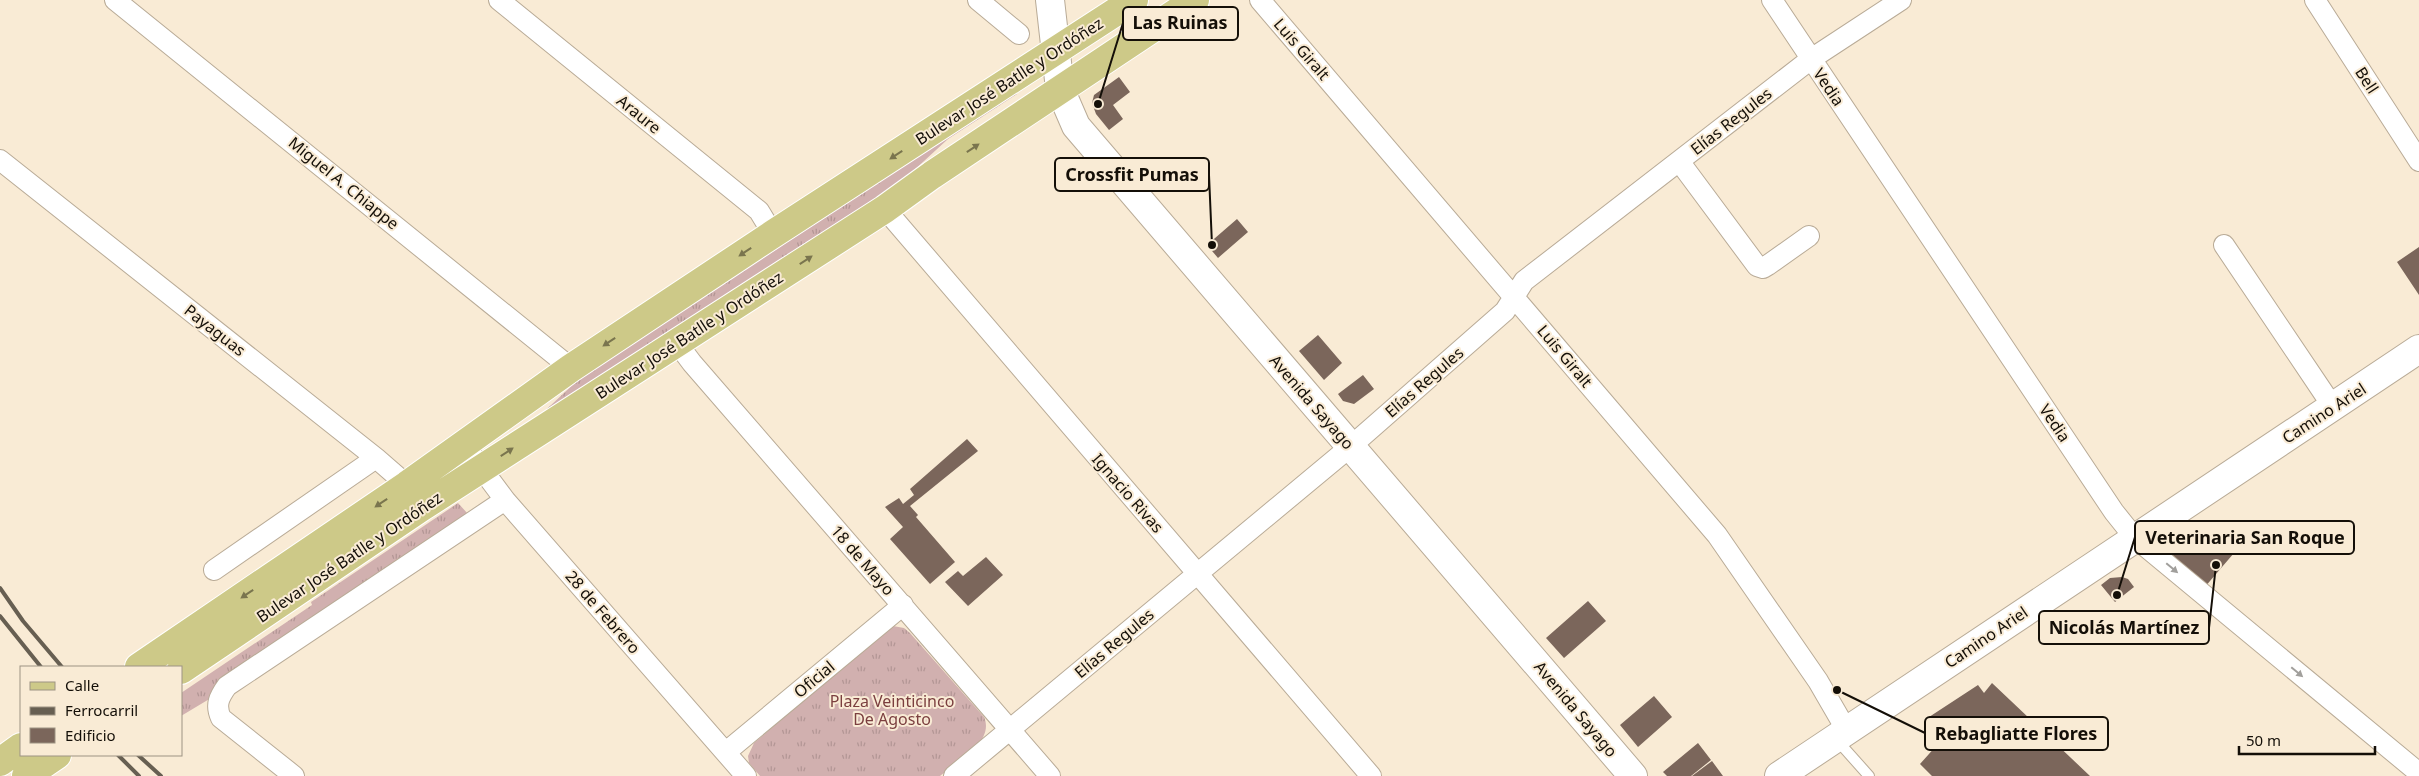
<svg xmlns="http://www.w3.org/2000/svg" width="2419" height="776" viewBox="0 0 2419 776" font-family="'Noto Sans',sans-serif">
<style>
.grass{fill:url(#grass-tufts)}
.building{fill:#7b665b}
.lines{fill:none;stroke-linecap:round;stroke-linejoin:round}
.lane-casing{stroke:#b9ab97;stroke-width:12}
.street-casing{stroke:#b9ab97;stroke-width:22}
.secondary-casing{stroke:#b9ab97;stroke-width:30}
.primary-casing{stroke:#fff;stroke-width:30}
.lane{stroke:#fff;stroke-width:10}
.street{stroke:#fff;stroke-width:20}
.secondary{stroke:#fff;stroke-width:28}
.primary{stroke:#cdc988;stroke-width:28}
.rail{stroke:#675f52;stroke-width:4}
.oneway{fill:#7a754e}
.oneway2{fill:#a19f9c}
.labels{text-anchor:middle;dominant-baseline:central;stroke-width:4;stroke-linejoin:round;paint-order:stroke}
.street-label{font-size:16px;fill:#140f08;stroke:#f9ebd5}
.park-label{font-size:16px;fill:#7b3f3f;stroke:#f9ebd5}
.leader{fill:none;stroke:#140f08;stroke-width:2}
.callout-dot{fill:#140f08;stroke:#f9ebd5;stroke-width:2}
.callout{fill:#f9ebd5;stroke:#140f08;stroke-width:2}
.callout-label{font-size:18px;text-anchor:middle;font-weight:bold;fill:#140f08}
</style>
<defs>
<pattern id="grass-tufts" width="24" height="20" patternUnits="userSpaceOnUse" patternTransform="scale(1.25)"><rect width="24" height="20" fill="#d1b0af"/><path d="M3 7l-1-3M5 7V3M7 7l1-3M15 17l-1-3M17 17v-4M19 17l1-3" fill="none" stroke="#b39695"/></pattern>
</defs>
<rect width="100%" height="100%" fill="#f9ebd5"/>
<path class="grass" d="M1017 91V94L948 139 899 184 535 420 579 379Z
M458 503 468 514 211 698 181 716V693L312 605 311 602Z
M893 626 904 628 910 633 984 717C995 742 957 762 940 776H760L749 763 748 756 754 743 888 628Z"/>
<path class="building" d="M1119 77 1130 92 1113 105 1123 119 1109 130 1096 114 1092 103 1094 95Z
M1237 219 1248 232 1218 258 1207 245Z
M2419 247V295L2397 262Z
M1318 335 1342 363 1324 380 1299 351Z
M1363 375 1374 389 1354 404 1343 401 1338 394Z
M967 439 978 451 910 506 918 515 916 517 955 562 930 584 890 539 903 527 885 507 899 498 903 504 914 495 910 489Z
M2188 522 2221 548 2224 544 2234 553 2204 588 2165 551Z
M986 557 1003 575 968 606 945 582 958 571 963 576Z
M2122 577 2128 579 2134 587 2115 602 2101 585 2110 578Z
M1588 601 1606 621 1564 658 1546 638Z
M1992 683 2090 776H1932L1920 764 1937 745 1926 719 1978 685 1984 693Z
M1654 696 1672 717 1638 747 1620 725Z
M1698 743 1711 760 1691 776H1667L1663 772Z
M1712 761 1723 776H1692Z"/>
<g class="lines">
<defs>
<path id="lane" d="M1836 739 1869 776"/>
<path id="street" d="M115 0 571 368
M499 0 759 211 773 234
M978 0 1019 34
M1260 0 1717 535 1818 681 1847 731
M1772 0 2114 512 2134 537 2419 773
M2315 0 2419 161
M0 160 376 458 407 485 414 495
M1679 161 1757 266 1763 268 1768 265 1809 236
M885 209 1371 776
M2224 245 2333 407
M677 343 692 363 1050 776
M464 445 505 500 746 776
M214 570 376 458
M726 752 903 605
M294 776 221 718C215 705 219 697 227 686L505 500
M954 776 1350 447 1505 311 1524 281 1811 59 1901 0"/>
<path id="secondary" d="M1050 0 1060 89 1076 126 1633 776
M1779 776 2419 349"/>
<path id="primary" d="M139 667 407 485 571 368 773 234 1134 0
M181 670 422 507 885 209 932 175 1195 0
M0 762 21 747
M26 776 57 755"/>
</defs>
<use href="#lane" class="lane-casing"/>
<use href="#street" class="street-casing"/>
<use href="#secondary" class="secondary-casing"/>
<use href="#primary" class="primary-casing"/>
<use href="#lane" class="lane"/>
<use href="#street" class="street"/>
<use href="#secondary" class="secondary"/>
<use href="#primary" class="primary"/>
<path class="rail" d="M0 588 23 621 62 667
M0 616 41 667
M118 755 139 776
M138 755 161 776"/>
</g>
<defs><path id="oneway-solid" d="M-6-.8H1V-3.2L6.5 0L1 3.2V.8H-6Z" transform="scale(1.25)"/></defs>
<g class="oneway">
<use href="#oneway-solid" transform="translate(973 148) rotate(-34)"/>
<use href="#oneway-solid" transform="translate(896 155) rotate(147)"/>
<use href="#oneway-solid" transform="translate(745 252) rotate(146)"/>
<use href="#oneway-solid" transform="translate(806 260) rotate(-33)"/>
<use href="#oneway-solid" transform="translate(609 342) rotate(146)"/>
<use href="#oneway-solid" transform="translate(507 452) rotate(-33)"/>
<use href="#oneway-solid" transform="translate(381 503) rotate(146)"/>
<use href="#oneway-solid" transform="translate(247 594) rotate(146)"/>
</g>
<g class="oneway2">
<use href="#oneway-solid" transform="translate(2172 568) rotate(40)"/>
<use href="#oneway-solid" transform="translate(2297 672) rotate(40)"/>
</g>
<g class="labels">
<g class="street-label">
<text transform="translate(1302 49) rotate(49)">Luis Giralt</text>
<text transform="translate(2367 80) rotate(57)">Bell</text>
<text transform="translate(1009 81) rotate(-33)">Bulevar José Batlle y Ordóñez</text>
<text transform="translate(1829 87) rotate(56)">Vedia</text>
<text transform="translate(639 114) rotate(39)">Araure</text>
<text transform="translate(1731 121) rotate(-38)">Elías Regules</text>
<text transform="translate(344 183) rotate(39)">Miguel A. Chiappe</text>
<text transform="translate(215 330) rotate(38)">Payaguas</text>
<text transform="translate(689 335) rotate(-33)">Bulevar José Batlle y Ordóñez</text>
<text transform="translate(1565 356) rotate(50)">Luis Giralt</text>
<text transform="translate(1424 382) rotate(-41)">Elías Regules</text>
<text transform="translate(1312 402) rotate(49)">Avenida Sayago</text>
<text transform="translate(2324 413) rotate(-33)">Camino Ariel</text>
<text transform="translate(2055 423) rotate(56)">Vedia</text>
<text transform="translate(1128 493) rotate(49)">Ignacio Rivas</text>
<text transform="translate(349 557) rotate(-34)">Bulevar José Batlle y Ordóñez</text>
<text transform="translate(863 560) rotate(49)">18 de Mayo</text>
<text transform="translate(603 612) rotate(49)">28 de Febrero</text>
<text transform="translate(1986 637) rotate(-34)">Camino Ariel</text>
<text transform="translate(1114 643) rotate(-40)">Elías Regules</text>
<text transform="translate(814 679) rotate(-40)">Oficial</text>
<text transform="translate(1576 709) rotate(50)">Avenida Sayago</text>
</g>
<g class="park-label">
<text x="892" y="701">Plaza Veinticinco<tspan x="892" dy="18">De Agosto</tspan></text>
</g>
</g>
<path class="leader" d="M1098 104L1123 23M1212 245L1209 175M2117 595L2135 537M2216 565L2209 628M1837 690L1925 733"/>
<g class="callout-dot">
<circle cx="1098" cy="104" r="5"/>
<circle cx="1212" cy="245" r="5"/>
<circle cx="2117" cy="595" r="5"/>
<circle cx="2216" cy="565" r="5"/>
<circle cx="1837" cy="690" r="5"/>
</g>
<g class="callout">
<rect x="1123" y="7" width="115" height="33" rx="5"/>
<rect x="1055" y="158" width="154" height="33" rx="5"/>
<rect x="2135" y="521" width="219" height="33" rx="5"/>
<rect x="2039" y="611" width="170" height="33" rx="5"/>
<rect x="1925" y="717" width="183" height="33" rx="5"/>
</g>
<g class="callout-label">
<text x="1180" y="29">Las Ruinas</text>
<text x="1132" y="181">Crossfit Pumas</text>
<text x="2245" y="544">Veterinaria San Roque</text>
<text x="2124" y="634">Nicolás Martínez</text>
<text x="2016" y="740">Rebagliatte Flores</text>
</g>
<rect x="20" y="666" width="162" height="90" fill="#f9ebd5" stroke="#9d9383"/>
<rect x="30" y="682" width="25" height="8" fill="#cdc988" stroke="#9d9383"/>
<text x="65" y="691" font-size="15" fill="#140f08">Calle</text>
<rect x="30" y="707" width="25" height="8" fill="#675f52" stroke="#9d9383"/>
<text x="65" y="716" font-size="15" fill="#140f08">Ferrocarril</text>
<rect x="30" y="728" width="25" height="15" fill="#7b665b" stroke="#9d9383"/>
<text x="65" y="741" font-size="15" fill="#140f08">Edificio</text>
<path d="M2239 746v8h136v-8" fill="none" stroke="#140f08" stroke-width="2.5"/>
<text x="2246" y="746" font-size="15" fill="#140f08" stroke="#f9ebd5" stroke-width="4" paint-order="stroke">50 m</text>
</svg>
